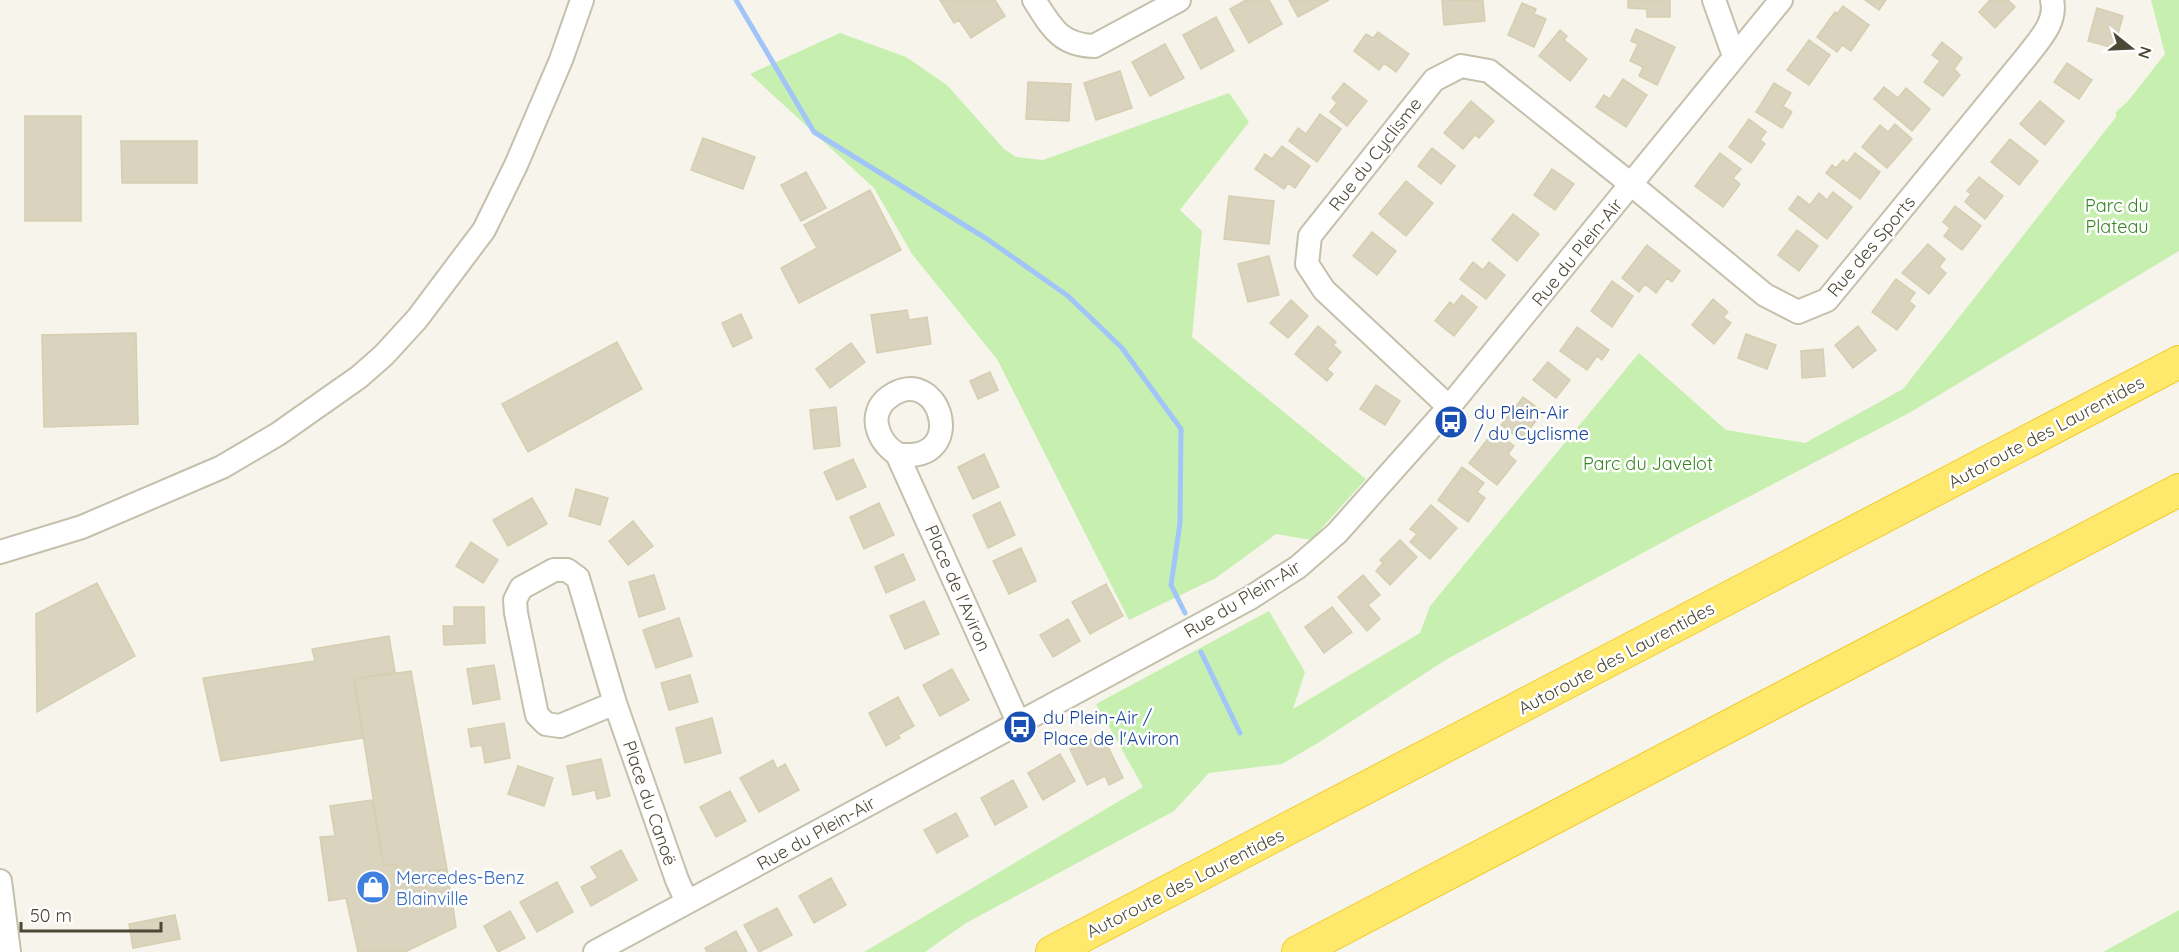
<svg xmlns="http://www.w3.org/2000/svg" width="2179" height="952" viewBox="0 0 2179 952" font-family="Quicksand,sans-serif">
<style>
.green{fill:#c7efaf}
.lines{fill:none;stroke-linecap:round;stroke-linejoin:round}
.stream{stroke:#a1c5f9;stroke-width:5}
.building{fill:#dad4be;stroke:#d6ceb1;stroke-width:1.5}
.minor-casing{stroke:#c4c0ac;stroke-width:26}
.highway-casing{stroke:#f0cb2b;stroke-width:34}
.minor{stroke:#fff;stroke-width:22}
.highway{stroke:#ffe96d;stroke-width:32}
.labels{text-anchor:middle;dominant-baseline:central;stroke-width:5;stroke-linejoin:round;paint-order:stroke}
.street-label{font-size:18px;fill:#4c4837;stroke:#fff}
.park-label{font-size:18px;fill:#368721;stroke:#fff}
.transit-label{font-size:18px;fill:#164399;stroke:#fff;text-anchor:start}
.shop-label{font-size:18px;fill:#366cbe;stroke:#fff;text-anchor:start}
</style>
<rect width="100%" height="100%" fill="#f7f5eb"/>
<path class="green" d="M2151 0H2179V251L1909 413 1685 530 1447 659 1318 743 1282 764 1209 773 1174 811 966 923 925 952H864L1143 787 1096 704 1269 611 1305 672 1293 709 1420 633 1430 606 1639 353 1726 430 1805 443 1903 389 2116 117V112L2128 101 2165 54Z
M840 33 906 57 947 85 1004 149 1016 157 1043 160 1229 93 1249 122 1180 210 1202 231 1192 337 1366 479 1311 540 1276 534 1216 578 1129 620 997 359 912 254 874 188 750 74Z
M2179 910V952H2103Z"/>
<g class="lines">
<path class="stream" d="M736 0 814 132 987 239 1068 296 1122 348 1181 429 1180 523 1171 585 1185 613
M1201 652 1240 733"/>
</g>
<path class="building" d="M940 0H995L1005 16 971 38 959 20 954 23Z
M1246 0H1269L1282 24 1249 43 1230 9Z
M1289 0H1329L1298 17Z
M1442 0 1483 1 1485 21 1444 25Z
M1628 0H1670V17H1647V9L1628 8Z
M1865 0H1886L1879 10Z
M1990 0H2008L2015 7 1995 28 1979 12Z
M1522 3 1536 9 1534 14 1546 19 1534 47 1508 35Z
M1843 6 1869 25 1851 51 1842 45 1837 52 1817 37 1835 12 1837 14Z
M2097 8 2123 16 2114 48 2088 41Z
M1216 17 1234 51 1201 69 1183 35Z
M1636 29 1675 47 1657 85 1639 76 1643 67 1630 61 1638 44 1631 41Z
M1560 30 1567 36 1564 40 1587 59 1570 81 1539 56Z
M1378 32 1409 54 1396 72 1384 63 1379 70 1354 51 1366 34 1373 38Z
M1809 40 1830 55 1809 85 1787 70Z
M1942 42 1962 58 1954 69 1960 75 1943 96 1924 82 1940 61 1932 55Z
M1165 44 1184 78 1150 96 1132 62Z
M2067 63 2092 80 2079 99 2054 82Z
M1120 71 1132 108 1096 120 1084 83Z
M1623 79 1647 95 1626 127 1596 107 1604 95 1610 99Z
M1028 82 1071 84 1069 121 1026 119Z
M1344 83 1367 101 1347 126 1330 112 1337 103 1332 98Z
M1774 83 1791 93 1783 106 1792 112 1782 128 1756 112Z
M1884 87 1898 98 1906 88 1930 109 1912 131 1874 99Z
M1471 101 1494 121 1479 138 1475 135 1463 149 1444 133Z
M2040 101 2064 121 2045 145 2020 124Z
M1320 114 1341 129 1317 162 1289 141 1298 128 1306 134Z
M25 116H81V221H25Z
M1749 119 1766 132 1760 140 1765 144 1751 163 1729 147Z
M1895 124 1912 139 1887 168 1862 147 1880 125 1888 132Z
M703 138 755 157 743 189 691 170Z
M2010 139 2038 161 2019 185 1991 162Z
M121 141H197V183H122Z
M1282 146 1310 166 1295 188 1288 183 1284 189 1255 169 1265 154 1272 159Z
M1432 148 1455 166 1441 184 1418 166Z
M1720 153 1741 169 1733 178 1740 184 1723 207 1695 186Z
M1855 153 1880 172 1860 199 1826 173 1832 165 1836 168 1843 160 1847 163Z
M1552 169 1574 184 1555 210 1534 195Z
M806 172 826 208 801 221 781 185Z
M1979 177 2003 196 1985 219 1965 202 1971 194 1967 191Z
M1406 181 1433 203 1406 236 1379 214Z
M870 190 901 250 799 303 781 268 817 248 804 225Z
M1833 192 1852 207 1827 239 1789 209 1798 196 1810 205 1819 193 1827 200Z
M1229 196 1274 201 1269 244 1224 239Z
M1955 206 1981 226 1962 250 1944 236 1950 228 1943 222Z
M1513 214 1539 234 1517 261 1492 240Z
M1797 230 1818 246 1799 271 1778 255Z
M1372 232 1396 251 1377 275 1353 256Z
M1928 244 1945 259 1939 267 1946 273 1929 294 1902 273Z
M1647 245 1680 271 1672 282 1667 278 1656 293 1645 284 1639 292 1622 278Z
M1269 256 1279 295 1248 302 1238 264Z
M1473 262 1483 270 1489 262 1505 275 1486 299 1460 279Z
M1896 279 1915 293 1909 301 1915 306 1897 330 1872 312Z
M1612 281 1633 296 1612 327 1591 311Z
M1462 295 1477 307 1454 336 1435 321 1450 302 1454 305Z
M1713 299 1728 312 1723 317 1731 323 1714 344 1692 325Z
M1291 300 1308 316 1288 338 1270 323Z
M907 310 909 320 927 317 931 344 877 353 871 315Z
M741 314 752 338 733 347 722 323Z
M1318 326 1336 342 1333 345 1341 352 1327 369 1333 374 1327 381 1295 354Z
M1858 326 1876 350 1853 368 1835 345Z
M1577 327 1609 350 1602 360 1597 356 1587 370 1560 351Z
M136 333 138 424 44 427 42 335Z
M1746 334 1776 345 1767 369 1738 358Z
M617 342 642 389 528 452 502 404Z
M851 343 865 362 830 388 816 369Z
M1823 349 1825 376 1802 378 1801 351Z
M1548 362 1570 380 1556 398 1533 380Z
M990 372 998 390 978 399 970 381Z
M1376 385 1400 401 1385 425 1360 409Z
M1523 397 1543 412 1521 440 1501 425Z
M836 407 840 446 814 449 810 410Z
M1494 431 1514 446 1508 454 1516 461 1497 485 1469 463Z
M984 454 999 487 973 499 958 467Z
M853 459 866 487 837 500 824 472Z
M1462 467 1484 483 1477 492 1485 498 1468 522 1438 500Z
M576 489 608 498 600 525 569 516Z
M532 498 547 524 508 546 493 520Z
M1000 502 1015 535 988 548 973 515Z
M879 503 894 535 864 549 850 517Z
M1431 505 1457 528 1430 559 1410 542 1417 534 1410 529Z
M633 521 653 546 628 565 609 541Z
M1400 540 1417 557 1390 585 1376 571 1383 563 1380 560Z
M471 542 498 560 483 583 456 566Z
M1021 548 1036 581 1009 594 993 561Z
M903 554 915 580 886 593 875 567Z
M654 575 665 609 639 617 629 582Z
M1363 575 1380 595 1368 605 1380 619 1367 631 1338 597Z
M97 583 135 656 37 712 36 614Z
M1106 584 1123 616 1090 634 1072 602Z
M924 601 939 634 905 649 890 616Z
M454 607H484L485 643 444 645 443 626H454Z
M1332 607 1352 632 1324 653 1305 627Z
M679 618 692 656 656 668 643 630Z
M1068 619 1080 641 1053 657 1040 635Z
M389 636 395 672 354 679 363 738 221 761 203 678 315 661 312 649Z
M494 665 500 699 473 704 467 669Z
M952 669 969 700 940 716 923 685Z
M411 671 447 869 398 877 396 864 384 866 354 679Z
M690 675 698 702 669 710 661 683Z
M898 697 914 726 898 735 900 738 886 746 869 713Z
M712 718 721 753 685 763 676 728Z
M504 723 510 758 485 763 482 745 471 747 468 729Z
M1102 734 1123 778 1109 785 1105 776 1087 785 1070 749Z
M1060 754 1075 781 1043 800 1028 773Z
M601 759 610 796 597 799 595 790 573 795 567 766Z
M773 760 777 769 785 764 799 790 759 812 740 778Z
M518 766 553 778 544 806 508 794Z
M1013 780 1027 807 995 825 981 798Z
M730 791 746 821 716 837 700 807Z
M372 800 384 866 396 864 398 877 447 869 456 927 405 952H358L346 898 329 901 320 837 335 836 330 806Z
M956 813 968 836 937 853 924 830Z
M621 850 637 880 591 906 581 887 598 878 591 867Z
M831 878 846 905 814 923 799 896Z
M557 882 573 912 537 932 520 902Z
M777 908 792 935 759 952 744 925Z
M510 911 525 938 498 952 484 926Z
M175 915 180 939 133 948 129 924Z
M736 931 747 952H707L705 948Z"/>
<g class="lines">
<defs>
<path id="minor" d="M1034 0C1051 26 1059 45 1094 46L1179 0
M1714 0 1734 56
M1449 407 1324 290 1307 264 1310 236 1434 80 1461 66 1489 71 1632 185 1765 295 1798 312 1827 300 2027 56C2040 39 2057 22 2052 0
M897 454C971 466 940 360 889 397 867 413 877 441 897 454L1018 722
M0 552 82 527 222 467 278 434 359 377 384 355 417 319 484 230 516 165 561 60 582 0
M615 703 560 726 546 724 537 715 516 613 515 600 521 588 554 570H567L578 578 615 703 677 880 687 902
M0 881 9 952
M595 952 1250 598 1298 567 1337 533 1449 407 1781 0"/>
<path id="highway" d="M1052 952 2179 362
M1298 952 2179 490"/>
</defs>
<use href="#minor" class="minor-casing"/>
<use href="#highway" class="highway-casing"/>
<use href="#minor" class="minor"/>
<use href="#highway" class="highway"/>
</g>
<defs>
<symbol id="bus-disc" viewBox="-11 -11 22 22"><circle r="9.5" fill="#1a4fb4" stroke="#fff"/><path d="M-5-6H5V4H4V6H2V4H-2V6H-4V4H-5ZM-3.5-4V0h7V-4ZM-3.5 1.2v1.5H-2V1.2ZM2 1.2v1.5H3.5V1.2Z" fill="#fff"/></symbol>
<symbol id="shop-disc" viewBox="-11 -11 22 22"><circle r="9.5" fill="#3f7fe0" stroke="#fff"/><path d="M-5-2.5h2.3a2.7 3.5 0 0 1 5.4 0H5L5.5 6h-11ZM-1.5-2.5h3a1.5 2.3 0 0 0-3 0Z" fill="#fff"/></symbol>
</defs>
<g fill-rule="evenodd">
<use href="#bus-disc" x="1432" y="403" width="38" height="38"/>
<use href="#bus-disc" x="1001" y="708" width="38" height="38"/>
<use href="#shop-disc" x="354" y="868" width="38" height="38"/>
</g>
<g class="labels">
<g class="street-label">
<text transform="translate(1375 154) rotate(-52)">Rue du Cyclisme</text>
<text transform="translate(1871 246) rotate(-50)">Rue des Sports</text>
<text transform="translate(1577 252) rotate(-51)">Rue du Plein-Air</text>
<text transform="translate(2046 432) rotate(-28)">Autoroute des Laurentides</text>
<text transform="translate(958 588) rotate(66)">Place de l'Aviron</text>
<text transform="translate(1242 599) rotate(-31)">Rue du Plein-Air</text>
<text transform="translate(1616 658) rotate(-28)">Autoroute des Laurentides</text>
<text transform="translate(650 803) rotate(71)">Place du Canoë</text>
<text transform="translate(816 833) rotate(-29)">Rue du Plein-Air</text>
<text transform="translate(1185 883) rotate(-27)">Autoroute des Laurentides</text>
</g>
<g class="park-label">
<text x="2117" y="205">Parc du<tspan x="2117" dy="21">Plateau</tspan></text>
<text x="1648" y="463">Parc du Javelot</text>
</g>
<g class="transit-label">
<text x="1474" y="412">du Plein-Air<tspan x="1474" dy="21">/ du Cyclisme</tspan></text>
<text x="1043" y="717">du Plein-Air /<tspan x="1043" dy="21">Place de l'Aviron</tspan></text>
</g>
<g class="shop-label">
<text x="396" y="877">Mercedes-Benz<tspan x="396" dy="21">Blainville</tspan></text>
</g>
</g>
<g transform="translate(2131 48) rotate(108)" stroke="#ffffff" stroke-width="4.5" paint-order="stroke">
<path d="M0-4.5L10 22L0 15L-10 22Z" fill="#4c4837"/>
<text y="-9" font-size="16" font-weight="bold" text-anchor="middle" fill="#4c4837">N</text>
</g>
<path d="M21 922v9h140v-9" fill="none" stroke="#4c4837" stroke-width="3"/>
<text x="30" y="922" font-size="18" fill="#4c4837" stroke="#ffffff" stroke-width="4.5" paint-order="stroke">50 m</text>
</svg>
